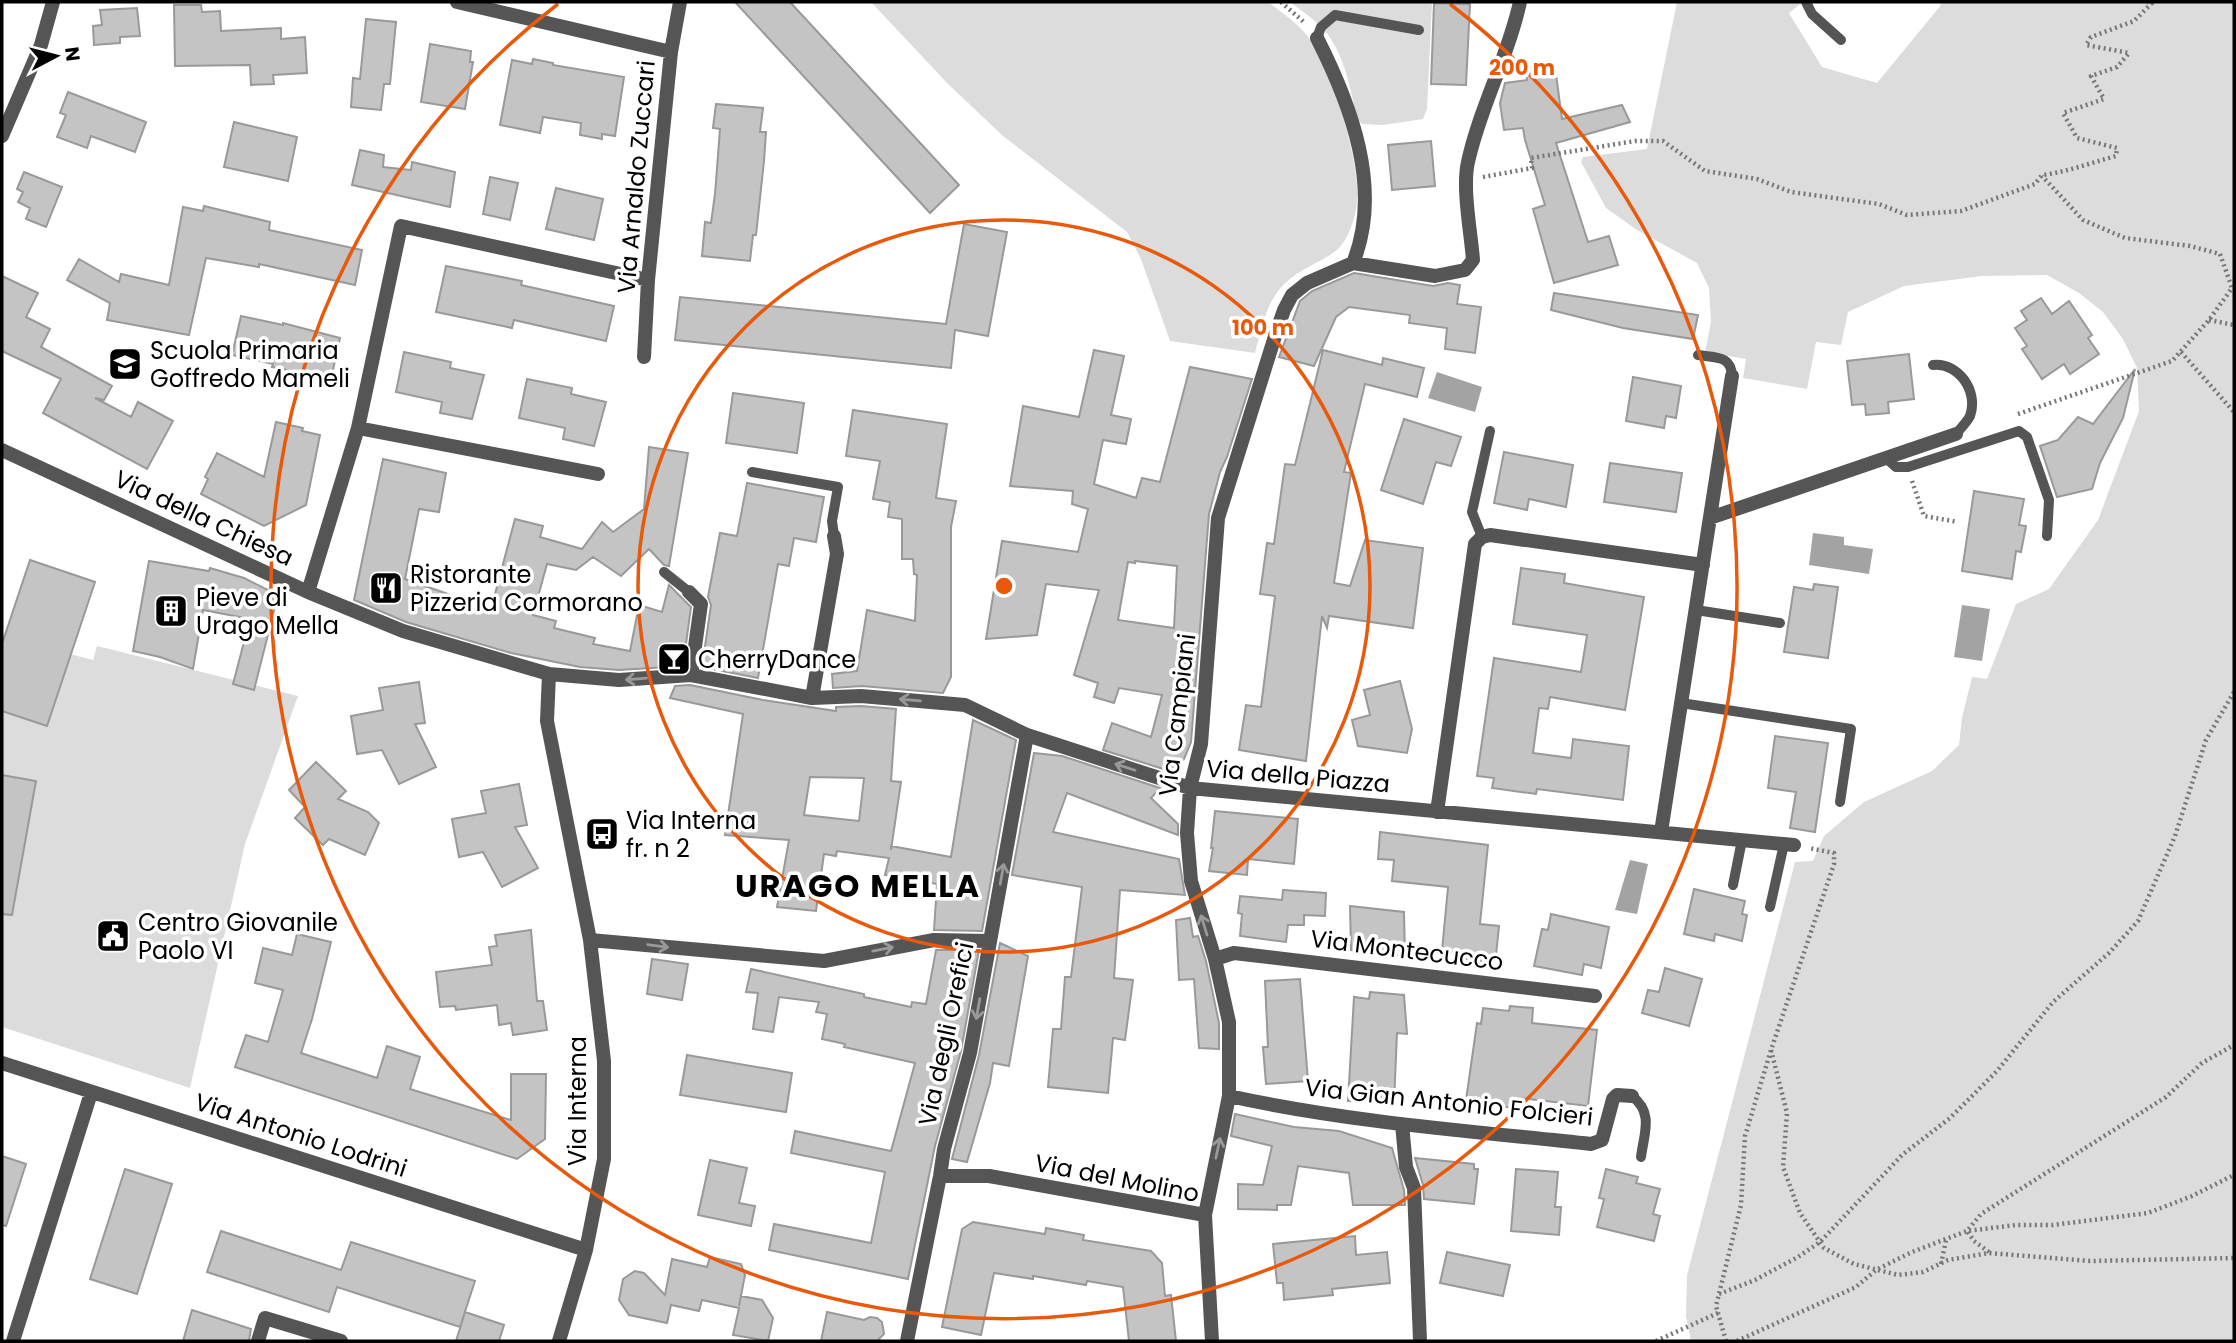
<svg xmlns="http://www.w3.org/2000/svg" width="2236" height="1343" viewBox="0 0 2236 1343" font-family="Poppins,sans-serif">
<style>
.green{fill:#dcdcdc}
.water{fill:#a3a3a3}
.building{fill:#c4c4c4;stroke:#999;stroke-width:2;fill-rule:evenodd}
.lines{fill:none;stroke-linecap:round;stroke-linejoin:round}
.path{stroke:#777;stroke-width:4.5;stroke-dasharray:2 3.5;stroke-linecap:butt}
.lane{stroke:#555;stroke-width:10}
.street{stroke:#555;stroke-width:14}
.oneway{stroke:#999}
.ring{fill:none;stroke:#e8590c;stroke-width:3.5}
.labels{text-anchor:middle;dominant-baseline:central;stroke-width:7;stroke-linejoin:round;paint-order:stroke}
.street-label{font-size:24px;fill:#000;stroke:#fff}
.poi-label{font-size:24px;fill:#000;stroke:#fff;text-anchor:start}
.district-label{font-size:32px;font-weight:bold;letter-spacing:2px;fill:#000;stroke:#fff}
.centre{fill:#e8590c;stroke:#fff;stroke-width:3.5}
.ring-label{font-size:21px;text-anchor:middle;font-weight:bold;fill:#e8590c;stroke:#fff;stroke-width:7;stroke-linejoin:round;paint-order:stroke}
</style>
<rect width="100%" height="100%" fill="#fff"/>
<path class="green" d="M871 2H1268C1285 15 1302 26 1314 45 1334 79 1355 148 1357 187 1359 206 1352 233 1340 247 1330 257 1315 263 1303 270 1268 290 1265 316 1255 353L1170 341 1141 259 1127 232 1003 136 948 84Z
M1290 2H1432L1427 109 1423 119 1383 125 1362 124 1357 118C1351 92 1346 62 1331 39 1321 23 1304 13 1290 2Z
M1677 2H1803L1789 13 1822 67 1877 83 1941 5 1939 2H2234V1341H1691L1686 1316 1687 1275 1795 862 1813 861 1824 836 1864 802 1932 771 1959 745 1962 718 1972 677 1987 679 2016 604 2049 589 2098 520 2139 411 2137 368 2123 339 2103 312 2079 293 2047 275 1982 276 1904 286 1848 312 1841 345 1816 342 1807 389 1743 378 1746 359 1705 352 1711 322 1709 288 1697 263 1637 230 1606 208 1581 162 1583 157 1647 149Z
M97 646 298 696 245 844 190 1088 2 1027V711L47 726 70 654 93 660Z"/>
<path class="water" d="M1437 372 1482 387 1475 412 1428 398Z
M1813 533 1844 537V545L1873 549 1869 574 1809 565Z
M1962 605 1990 609 1982 661 1954 657Z
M1630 860 1648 864 1637 914 1615 910Z"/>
<path class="building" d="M735 2H790L959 185 930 213Z
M1434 3 1470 4 1466 85 1431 84Z
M174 5H201L202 12 220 11 221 31 281 28V39L305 37 307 73 273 75 274 84 251 85 250 65 175 66Z
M137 8 140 36 120 37V43L94 45 93 26 102 25 100 10Z
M366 19 396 22 390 84H384L381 110 351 107 353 78 360 79Z
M430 44 471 51 470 62H473L465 109 421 102Z
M533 59 553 63V65L624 77 615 136 602 134V139L580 135 581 123 543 117 540 133 500 125 512 60 532 64Z
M1555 67 1562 119 1622 105 1630 122 1556 143 1588 242 1609 236 1618 265 1554 283 1533 209 1545 205 1525 140 1523 128 1504 130 1500 103 1505 83 1527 80 1526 70Z
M68 92 146 122 135 152 91 136 87 148 57 137 66 115 60 113Z
M716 104 763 108 760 132H766L764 161 756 235H753L750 261 702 256 705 222 711 223 715 194 720 129 713 128Z
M234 122 297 137 288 181 224 167Z
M1431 141 1435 186 1392 190 1388 145Z
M360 150 384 155 383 167 411 170 412 162 455 172 450 207 352 185Z
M24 172 62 187 46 227 26 219 30 208 18 202 23 192 17 189Z
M490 177 518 183 510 220 483 214Z
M556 188 603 199 594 240 546 229Z
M204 206 270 222 269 230 362 250 355 285 259 264V267L206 258 189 335 107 320 110 303 67 280 79 259 119 282 121 274 169 285 183 207 203 211Z
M964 224 1007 232 988 336 955 330 951 368 675 340 680 297 946 324Z
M446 266 522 281 521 285 614 306 606 341 514 320 512 328 436 312Z
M1354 273 1433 286 1448 283 1460 285 1457 304 1481 307 1475 353 1445 349 1447 328 1409 323 1410 315 1349 307 1336 317 1314 366 1279 357 1300 301 1312 291Z
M2 276 38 293 26 317 50 329 41 347 112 386 104 400 95 398 131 417 138 402 173 421 147 469 43 413 61 379 2 351Z
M1554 293 1698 315 1693 339 1623 328 1551 310Z
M2041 298 2052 314 2069 301 2092 335 2088 338 2099 354 2070 374 2064 364 2042 379 2022 349 2027 346 2015 328 2027 320 2021 311Z
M241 316 283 325V323L340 338 331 379 272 367 273 364 232 355Z
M1094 350 1124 356 1111 415 1131 419 1126 444 1103 440 1094 484 1136 498 1142 478 1160 482 1190 367 1252 379 1227 457 1220 472 1209 514 1191 742 1184 759 1173 772 1103 750 1112 723 1151 737 1162 695 1119 688 1114 703 1094 697 1098 683 1074 675 1099 590 1046 584 1037 635 986 639 1002 541 1078 552 1088 509 1072 504 1073 491 1010 486 1023 406 1079 417ZM1135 561 1177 566 1174 628 1118 620 1128 562 1135 563Z
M1323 350 1382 365 1383 358 1424 368 1417 397 1365 384 1344 472 1351 473 1334 583 1350 586 1365 540 1423 548 1413 628 1329 616 1327 628 1322 616 1306 761 1239 750 1246 705 1261 707 1275 596 1260 594 1267 543 1274 544 1285 464 1295 465Z
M404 352 451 362 450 368 484 375 472 419 440 413 442 402 396 392Z
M1909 354 1914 399 1888 402 1889 413 1866 415 1865 404 1852 405 1847 361Z
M2135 369 2123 418 2100 463 2092 489 2057 497 2040 446 2058 440 2078 417 2093 424Z
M1633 377 1681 386 1676 418 1666 416 1664 428 1626 421Z
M527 379 572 388 571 394 606 402 594 446 563 439 565 428 519 418Z
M733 393 804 403 797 453 726 443Z
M853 410 947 424 936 498 956 501 951 527V677L943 693 862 686 833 688 832 674 857 671 867 610 915 621 917 575 914 574 913 559H902V519L888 517 890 502 873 499 880 461 846 456Z
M1404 419 1461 437 1451 466 1436 462 1423 504 1381 490Z
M276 422 303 428 302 431 320 435 306 505 264 526 201 494 208 479 205 477 217 453 264 477Z
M649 447 688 453 669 566 664 565 649 549 621 576 593 557 576 570 547 564 533 615 556 621 554 628 595 638 593 644 630 651 639 605 662 612 669 585 691 607 683 666 619 670 580 667 511 653 406 622 354 600 383 459 446 473 439 512 419 509 405 579 491 609 515 519 543 526 540 537 582 549 602 522 613 532 644 509Z
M1504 452 1573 465 1566 507 1529 499 1527 510 1494 503Z
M1610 463 1682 473 1676 512 1604 502Z
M747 483 824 497 816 542 794 538 789 566 778 564 758 678 702 667 711 605 708 597 720 533 737 536Z
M1974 491 2024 499 2019 525 2026 526 2021 552 2016 551 2012 579 1962 571Z
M30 560 95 582 47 726 2 711V644Z
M149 561 209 571 210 568 244 578 278 595 254 690 233 684 250 619 203 610 193 669 160 657 133 651Z
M1521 568 1565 574 1564 583 1644 597 1625 710 1550 697 1548 709 1539 708 1533 753 1571 758 1573 739 1629 746 1623 800 1537 789 1536 794 1492 788 1494 778 1477 776 1494 658 1581 672 1587 635 1513 624Z
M1814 584 1838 587 1828 658 1784 652 1794 587 1813 590Z
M1400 681 1412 729 1407 753 1358 746 1352 720 1370 715 1364 690Z
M419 682 425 723 415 724 436 767 399 784 382 750 357 754 351 716 383 710 379 688Z
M690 685 763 700 836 711V707L861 706 896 709 891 781 901 782 891 850V846L951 857 973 720 1016 740 982 931 934 930 937 884 885 875 889 858 837 851 836 856 824 854 816 911 777 907 789 840 725 835 743 714 670 698 675 686ZM810 777 864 778 859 821 804 815Z
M1775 736 1828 743 1815 832 1790 828 1796 792 1768 788Z
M1034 753 1062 756 1160 788 1151 798 1178 824V835L1067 793 1053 832 1179 859 1185 895 1120 890 1114 978 1133 980 1125 1040 1113 1038 1108 1093 1048 1087 1053 1029H1061L1065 977H1071L1082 887 1012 875Z
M316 762 346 791 338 799 368 812 379 823 365 855 329 839 323 845 295 818 305 807 289 790Z
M2 775 36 781 12 915 2 914Z
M519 784 527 825 515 827 538 868 502 887 483 852 459 857 452 819 486 813 481 791Z
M1215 811 1298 819 1294 864 1248 859 1247 875 1209 871 1213 848H1211Z
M1380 832 1488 845 1480 924 1499 926 1496 956 1482 955 1481 961 1459 959V953L1442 951 1448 887 1392 881 1394 860 1378 859Z
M1694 889 1745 901 1742 914 1747 915 1742 941 1715 934 1714 941 1684 934Z
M1283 890 1326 893 1325 916 1304 915V925H1288L1286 942 1240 936 1242 914 1238 913 1240 896 1282 900Z
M1350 906 1404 912 1405 956 1351 950Z
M1551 914 1609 927 1601 968 1584 964 1582 975 1534 966 1542 929 1548 930Z
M1190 918 1193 937 1198 936 1206 961 1219 1023V1049L1199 1048 1194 979 1179 980 1176 920Z
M531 930 537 1001H543L547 1030 513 1035 511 1023 499 1025 497 1005 456 1010 455 1006 440 1007 436 972 492 965 489 947 497 946 495 935Z
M297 934 331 942 312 1019 301 1053 377 1078 387 1046 420 1057 410 1089 511 1120V1074H546L545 1139 517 1159 235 1067 246 1035 268 1042 283 990 255 983 263 948 292 955Z
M1000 943 1028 956 1009 1066 993 1063 990 1083 967 1162 952 1159 979 1055Z
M936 950H979L961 1051 935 1146 908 1279 769 1250 774 1224 871 1243 885 1172 791 1153 795 1131 891 1151 915 1063 844 1047 845 1044 822 1039 827 1014 816 1012 819 1002 779 997 773 1032 753 1029 758 993 746 992 751 969 864 994V997L911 1007 912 1002 926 1004Z
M652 959 688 964 682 1000 647 994Z
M1665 968 1702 979 1689 1026 1642 1013 1648 990 1659 992Z
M1300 979 1308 1081 1266 1084 1263 1047H1268L1265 981Z
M1370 992 1404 995 1407 1034 1397 1033 1394 1103 1348 1101 1354 997 1369 999Z
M1510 1006 1533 1008 1532 1023 1597 1030 1588 1106 1519 1098 1518 1109 1466 1100 1477 1023 1481 1024 1483 1008 1509 1011Z
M687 1055 792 1073 786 1112 680 1095Z
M1235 1114 1294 1127 1339 1131 1392 1148 1404 1190 1405 1205H1353L1349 1173 1298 1166 1291 1205H1277V1210L1238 1209V1184L1263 1185 1272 1146 1231 1136Z
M2 1156 26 1164 6 1226 2 1225Z
M1415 1158 1474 1164V1169H1478L1474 1204 1424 1199 1423 1185Z
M710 1160 747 1168 739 1203 755 1206 751 1226 698 1215Z
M125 1169 172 1184 137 1294 90 1279Z
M1516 1169 1558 1172 1555 1207H1561L1559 1235 1511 1231Z
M1606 1169 1638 1177 1636 1183 1660 1189 1653 1214 1660 1216 1654 1241 1597 1227 1604 1199 1599 1198Z
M973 1222 1045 1234 1046 1228 1084 1235 1083 1240 1151 1251 1162 1263 1165 1296 1171 1295 1176 1341H1129L1123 1287 1087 1281 1086 1285 1033 1276V1279L994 1273 981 1335 942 1327 962 1229Z
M221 1231 341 1270 351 1242 475 1281 460 1327 337 1287 329 1312 207 1272Z
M1355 1236 1356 1255 1387 1252 1390 1283 1332 1289 1333 1295 1284 1300 1283 1283H1277L1273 1244Z
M1447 1252 1510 1265 1503 1296 1440 1283Z
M710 1257 741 1264 745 1275 739 1306 741 1296 762 1300 773 1318 768 1341 733 1335 739 1308 702 1300 699 1311 671 1305 667 1323 629 1315 619 1300 623 1279 635 1271 644 1273 665 1295 672 1259 707 1267Z
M192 1310 251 1329 249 1341H183Z
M465 1312 504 1325 499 1341H456Z
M827 1312 864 1320 870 1317 877 1318 882 1322 884 1334 877 1341H821Z"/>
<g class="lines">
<path class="path" d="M1281 2 1305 23
M1483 177 1532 168 1531 158 1635 141H1663L1705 171 1757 179 1791 192 1879 204 1907 215 1961 211 2035 184 2042 175C2067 172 2090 163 2116 156L2117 148 2077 138 2063 113 2104 99 2091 76 2117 67 2129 53 2086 45 2091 37 2134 21 2152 3 2147 2
M2209 320 2234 325
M2181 352 2234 412
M2018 414 2172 361 2209 320 2232 288 2220 254 2190 246 2125 238 2083 220 2042 176
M1912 481 1924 516 1958 522
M1771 1050 1787 1113 1783 1167 1800 1213 1824 1248 1854 1264 1898 1275 1923 1272 1948 1260 1989 1253 2090 1261 2234 1258
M1989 1252 1974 1241 1967 1231 2016 1225H2053L2148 1213 2192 1196 2234 1175
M1941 1264 1946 1240
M1719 1294 1755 1280 1798 1257 1820 1242 1902 1155 1950 1118 1997 1071 2053 1002 2109 953 2138 921 2175 836 2206 740 2234 692
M1656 1341 1718 1313
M1726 1341 1716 1306 1741 1205 1745 1136 1771 1050 1834 864V853L1809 848
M1737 1341 1856 1287 1876 1270 1912 1252 1967 1231 1981 1214 2166 1097 2202 1063 2234 1045"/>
<path class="lane" d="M1806 2 1812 14 1841 40
M1317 38 1321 27 1335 15 1419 30
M1698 355C1716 358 1731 355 1732 376
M1933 365C1958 362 1979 391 1970 416 1967 422 1960 429 1956 434
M1887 459 1896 467H1908L2019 431 2027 437 2049 500 2047 536
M752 472 838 487 832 521 834 536
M1482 537 1472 512 1490 431
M664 572 689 592
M1696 610 1780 623
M1681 703 1851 729 1840 802
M1733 885 1742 840
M1770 907 1784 844
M1632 1096C1654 1113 1644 1133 1641 1157"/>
<path class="street" d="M457 2 671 52
M1317 38C1351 105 1383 189 1353 263
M2 136 41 45 53 2
M644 357 648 280 671 52 680 2
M358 428 598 474
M2 450 308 592 403 631 549 674 619 680 691 675 812 698 861 696 965 705 1027 735 1190 788 1794 845
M1710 518 1956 434
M308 592 358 428 401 226 648 280
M689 592 701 604 691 675
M549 674 547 721 590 940 604 1061V1159L586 1250 559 1341
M812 698 837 554 834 536
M1437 812 1475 544 1482 537 1490 535 1703 565
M1661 832 1732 376
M590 940 824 961 934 940 989 941
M1215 959 1234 953 1595 996
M2 1063 586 1250
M1229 1096C1348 1122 1470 1131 1591 1144L1602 1140 1613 1099 1617 1095 1632 1096
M1402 1124 1406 1167 1414 1188 1420 1341
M940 1176H989L1205 1215 1212 1341
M1205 1215 1229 1096V1022L1215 959 1191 881 1187 833 1190 788 1201 744 1218 518 1276 333 1284 310 1292 295 1307 283 1353 263 1435 276 1465 270 1473 260C1471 233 1462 188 1468 162 1480 107 1508 57 1520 2
M13 1341 91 1093
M258 1341 265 1318 341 1341
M907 1341 940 1176 944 1149 970 1053 1027 735"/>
</g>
<defs><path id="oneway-shaft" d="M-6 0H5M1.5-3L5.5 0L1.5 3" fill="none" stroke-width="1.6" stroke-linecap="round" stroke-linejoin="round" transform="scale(1.75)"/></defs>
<g class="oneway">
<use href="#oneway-shaft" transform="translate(636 679) rotate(175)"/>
<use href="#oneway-shaft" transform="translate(910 700) rotate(-175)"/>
<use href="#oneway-shaft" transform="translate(1125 767) rotate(-162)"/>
<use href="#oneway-shaft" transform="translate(1002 874) rotate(-80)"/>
<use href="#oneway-shaft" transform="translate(1204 925) rotate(-107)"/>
<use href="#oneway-shaft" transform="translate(658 946) rotate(8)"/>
<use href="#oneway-shaft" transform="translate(883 949) rotate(-11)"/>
<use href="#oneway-shaft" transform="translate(978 1009) rotate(100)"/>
<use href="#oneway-shaft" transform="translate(1218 1148) rotate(-78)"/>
</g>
<g class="ring">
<circle cx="1004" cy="586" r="366"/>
<path d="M1450 4A733 733 0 1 1 558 4"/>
</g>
<defs>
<symbol id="school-square" viewBox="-11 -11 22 22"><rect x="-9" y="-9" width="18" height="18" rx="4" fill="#000" stroke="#fff"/><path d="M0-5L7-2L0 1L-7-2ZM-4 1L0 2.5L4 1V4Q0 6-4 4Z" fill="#fff"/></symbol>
<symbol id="restaurant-square" viewBox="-11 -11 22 22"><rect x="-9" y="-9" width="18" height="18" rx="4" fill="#000" stroke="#fff"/><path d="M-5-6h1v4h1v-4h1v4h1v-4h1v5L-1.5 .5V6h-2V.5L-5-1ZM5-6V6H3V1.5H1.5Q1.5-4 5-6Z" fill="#fff"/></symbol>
<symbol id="building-square" viewBox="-11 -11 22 22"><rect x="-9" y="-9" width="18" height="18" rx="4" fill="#000" stroke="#fff"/><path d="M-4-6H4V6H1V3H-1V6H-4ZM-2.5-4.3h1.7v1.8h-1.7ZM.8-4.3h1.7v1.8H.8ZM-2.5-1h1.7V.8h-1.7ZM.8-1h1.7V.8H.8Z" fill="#fff"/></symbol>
<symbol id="bar-square" viewBox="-11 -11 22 22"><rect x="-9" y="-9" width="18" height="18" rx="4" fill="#000" stroke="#fff"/><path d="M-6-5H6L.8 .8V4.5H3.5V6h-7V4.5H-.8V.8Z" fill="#fff"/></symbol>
<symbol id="bus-square" viewBox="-11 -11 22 22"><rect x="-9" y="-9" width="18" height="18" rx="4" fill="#000" stroke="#fff"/><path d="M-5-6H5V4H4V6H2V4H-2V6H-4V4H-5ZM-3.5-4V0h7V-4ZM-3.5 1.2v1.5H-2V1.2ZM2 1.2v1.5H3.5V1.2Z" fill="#fff"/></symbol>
<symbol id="civic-square" viewBox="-11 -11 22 22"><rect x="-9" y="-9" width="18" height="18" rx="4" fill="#000" stroke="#fff"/><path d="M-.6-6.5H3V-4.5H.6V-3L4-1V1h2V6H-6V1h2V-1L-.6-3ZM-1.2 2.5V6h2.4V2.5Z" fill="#fff"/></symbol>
</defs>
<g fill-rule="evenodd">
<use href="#school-square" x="106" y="345" width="38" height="38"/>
<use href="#restaurant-square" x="367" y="569" width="38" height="38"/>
<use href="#building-square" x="152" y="592" width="38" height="38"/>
<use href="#bar-square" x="655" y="640" width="38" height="38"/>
<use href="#bus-square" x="583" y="815" width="38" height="38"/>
<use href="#civic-square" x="94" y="917" width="38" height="38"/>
</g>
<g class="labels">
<g class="street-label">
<text transform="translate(636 177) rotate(-85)">Via Arnaldo Zuccari</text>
<text transform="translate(204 518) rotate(25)">Via della Chiesa</text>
<text transform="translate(1177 715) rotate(-83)">Via Campiani</text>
<text transform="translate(1298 776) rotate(5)">Via della Piazza</text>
<text transform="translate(1407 950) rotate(7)">Via Montecucco</text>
<text transform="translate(946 1034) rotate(-78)">Via degli Orefici</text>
<text transform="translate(577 1101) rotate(-90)">Via Interna</text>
<text transform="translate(1449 1102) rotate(6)">Via Gian Antonio Folcieri</text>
<text transform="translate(301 1135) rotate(18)">Via Antonio Lodrini</text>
<text transform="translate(1117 1178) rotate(11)">Via del Molino</text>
</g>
<g class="poi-label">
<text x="150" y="350">Scuola Primaria<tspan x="150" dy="28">Goffredo Mameli</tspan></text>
<text x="410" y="574">Ristorante<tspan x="410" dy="28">Pizzeria Cormorano</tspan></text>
<text x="196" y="597">Pieve di<tspan x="196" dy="28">Urago Mella</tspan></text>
<text x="698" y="659">CherryDance</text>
<text x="626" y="820">Via Interna<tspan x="626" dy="28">fr. n 2</tspan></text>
<text x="138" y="922">Centro Giovanile<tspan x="138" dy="28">Paolo VI</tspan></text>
</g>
<g class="district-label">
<text x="858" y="885">URAGO MELLA</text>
</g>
</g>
<circle cx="1004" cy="586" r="10" class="centre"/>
<g class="ring-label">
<text x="1522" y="75">200 m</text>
<text x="1263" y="335">100 m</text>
</g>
<rect width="2236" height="1343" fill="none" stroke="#000000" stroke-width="7"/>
<g transform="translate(56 56) rotate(83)" stroke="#ffffff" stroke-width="5" paint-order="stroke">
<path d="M0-5L12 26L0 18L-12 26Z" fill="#000000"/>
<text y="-10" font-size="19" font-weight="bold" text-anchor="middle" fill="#000000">N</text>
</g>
</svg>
